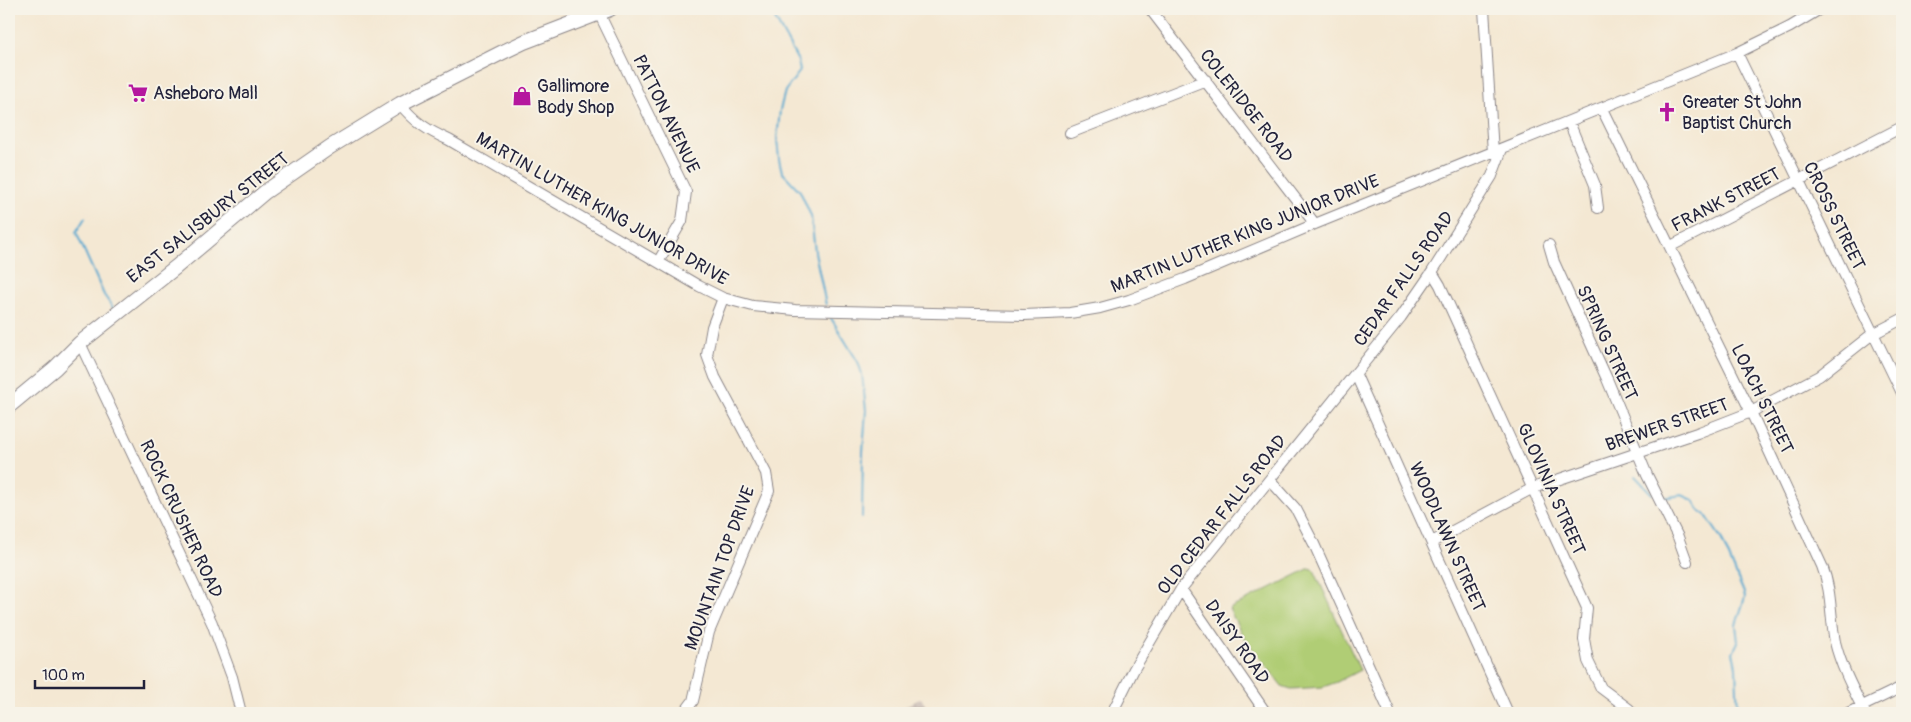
<svg xmlns="http://www.w3.org/2000/svg" width="1911" height="722" viewBox="0 0 1911 722" font-family="Pangolin,sans-serif">
<style>
.industrial{fill:url(#industrial-grid)}
.green{fill:#b0cd74;stroke:#697858}
.lines{fill:none;stroke-linecap:round;stroke-linejoin:round}
.stream{stroke:#54a8d0;stroke-width:2}
.minor-casing{stroke:#8b8587;stroke-width:12}
.major-casing{stroke:#8b8587;stroke-width:16}
.minor{stroke:#fff;stroke-width:10}
.major{stroke:#fff;stroke-width:14}
.labels{text-anchor:middle;dominant-baseline:central;stroke-width:4;stroke-linejoin:round;paint-order:stroke}
.poi-label{font-size:18px;fill:#22223b;stroke:#f7f3e8;text-anchor:start}
.street-label{font-size:18px;fill:#22223b;stroke:#f7f3e8}
</style>
<defs>
<pattern id="industrial-grid" width="8" height="8" patternUnits="userSpaceOnUse" patternTransform="scale(1.25)"><rect width="8" height="8" fill="#cec1b9"/><path d="M0 4h8M4 0v8" fill="none" stroke="#b1a6a0"/></pattern>
</defs>
<rect width="100%" height="100%" fill="#f7f3e8"/>
<filter id="ink" filterUnits="userSpaceOnUse"><feTurbulence type="fractalNoise" baseFrequency=".02" numOctaves="2"/><feDisplacementMap in="SourceGraphic" scale="10" xChannelSelector="R" yChannelSelector="G"/><feConvolveMatrix kernelMatrix="1 2 1 2 8 2 1 2 1" color-interpolation-filters="sRGB"/></filter>
<filter id="wash" filterUnits="userSpaceOnUse"><feTurbulence type="fractalNoise" baseFrequency=".0096" numOctaves="4" result="noise"/><feDisplacementMap in="SourceGraphic" scale="20" xChannelSelector="R" yChannelSelector="G"/><feGaussianBlur stdDeviation="1.12" result="paint"/><feColorMatrix in="noise" values="0 0 0 0 0 0 0 0 0 0 0 0 0 0 0 0 0 1.4 0 .05"/><feComposite in="paint" operator="in"/></filter>
<g filter="url(#wash)">
<rect width="100%" height="100%" fill="#f4e8d3"/>
<path class="industrial" d="M921 698 930 713H894Z"/>
<path class="green" d="M1310 568 1314 570 1360 670 1337 682 1323 687 1291 689 1282 686 1244 638 1229 609Z"/>
<g class="lines">
<path class="stream" d="M770 9 798 61 800 71 785 91 780 110 777 139 779 159 782 172 800 191 811 216 815 252 826 305
M85 218 76 232 104 295 113 308
M831 318 858 362 862 374 866 410 863 452 862 517
M1635 476 1652 494
M1663 498 1682 495 1693 500 1699 510 1705 514 1721 538 1744 593 1745 597 1736 625 1738 642 1733 652 1736 667 1738 713"/>
</g>
</g>
<g filter="url(#ink)">
<g class="lines">
<defs>
<path id="minor" d="M597 9 686 192 682 221 658 262
M1150 9 1315 224
M1484 9 1493 153
M1737 53 1902 393
M400 104C416 123 427 130 449 140L699 286 723 298 753 306 795 310 1024 315 1070 313 1100 308 1129 300 1185 279 1315 224 1737 53 1790 27 1820 9
M1602 109 1751 412 1822 566C1832 591 1830 616 1835 642 1841 667 1854 691 1865 713
M1569 122 1595 185 1598 208
M1070 133 1206 80
M1549 245 1554 262 1607 379 1647 475 1678 537 1687 562
M1671 246 1902 127
M1432 272 1440 285 1587 608 1584 639 1588 661 1601 688 1629 709 1632 713
M80 343 212 623 232 677 241 713
M1356 375 1508 713
M1270 480 1296 509 1314 544 1390 713
M1432 542 1533 488 1697 433 1751 412 1819 376 1871 335 1902 319
M1181 589 1266 713
M684 713 693 701 709 632 769 491 766 473 715 377 707 355 712 327 723 298
M1112 713 1134 669 1181 589 1401 317 1432 272 1492 176 1502 149
M1848 713 1902 687"/>
<path id="major" d="M9 406 55 368 80 343 176 267 265 192 330 147 400 104 501 53 524 42 610 9"/>
</defs>
<use href="#minor" class="minor-casing"/>
<use href="#major" class="major-casing"/>
<use href="#minor" class="minor"/>
<use href="#major" class="major"/>
</g>
</g>
<defs>
<symbol id="supermarket-bare" viewBox="-9 -9 18 18"><path d="M-6-5.5h2.5l.6 2H6L4.5 2H-2.5L-4.4-4H-6ZM-1.5 3.2a1.3 1.3 0 1 0 .1 0ZM3 3.2a1.3 1.3 0 1 0 .1 0Z" fill="#b5179e" stroke="#f7f3e8" stroke-width="2.5" paint-order="stroke"/></symbol>
<symbol id="shop-bare" viewBox="-9 -9 18 18"><path d="M-5-2.5h2.3a2.7 3.5 0 0 1 5.4 0H5L5.5 6h-11ZM-1.5-2.5h3a1.5 2.3 0 0 0-3 0Z" fill="#b5179e" stroke="#f7f3e8" stroke-width="2.5" paint-order="stroke"/></symbol>
<symbol id="church-bare" viewBox="-9 -9 18 18"><path d="M-1.2-6h2.4v3.5h3.3v2.4h-3.3V6h-2.4V-.1h-3.3v-2.4h3.3Z" fill="#b5179e" stroke="#f7f3e8" stroke-width="2.5" paint-order="stroke"/></symbol>
</defs>
<g fill-rule="evenodd">
<use href="#supermarket-bare" x="124" y="79" width="28" height="28"/>
<use href="#shop-bare" x="508" y="82" width="28" height="28"/>
<use href="#church-bare" x="1653" y="98" width="28" height="28"/>
</g>
<g class="labels">
<g class="poi-label">
<text x="537" y="86">Gallimore<tspan x="537" dy="21">Body Shop</tspan></text>
<text x="153" y="93">Asheboro Mall</text>
<text x="1682" y="102">Greater St John<tspan x="1682" dy="21">Baptist Church</tspan></text>
</g>
<g class="street-label">
<text transform="translate(1246 106) rotate(52)">COLERIDGE ROAD</text>
<text transform="translate(666 114) rotate(64)">PATTON AVENUE</text>
<text transform="translate(1726 200) rotate(-27)">FRANK STREET</text>
<text transform="translate(602 209) rotate(30)">MARTIN LUTHER KING JUNIOR DRIVE</text>
<text transform="translate(1834 216) rotate(64)">CROSS STREET</text>
<text transform="translate(208 218) rotate(-38)">EAST SALISBURY STREET</text>
<text transform="translate(1245 234) rotate(-22)">MARTIN LUTHER KING JUNIOR DRIVE</text>
<text transform="translate(1404 279) rotate(-55)">CEDAR FALLS ROAD</text>
<text transform="translate(1607 343) rotate(66)">SPRING STREET</text>
<text transform="translate(1762 399) rotate(64)">LOACH STREET</text>
<text transform="translate(1667 425) rotate(-19)">BREWER STREET</text>
<text transform="translate(1551 489) rotate(66)">GLOVINIA STREET</text>
<text transform="translate(1222 515) rotate(-52)">OLD CEDAR FALLS ROAD</text>
<text transform="translate(181 519) rotate(65)">ROCK CRUSHER ROAD</text>
<text transform="translate(1447 537) rotate(66)">WOODLAWN STREET</text>
<text transform="translate(720 568) rotate(-70)">MOUNTAIN TOP DRIVE</text>
<text transform="translate(1237 642) rotate(55)">DAISY ROAD</text>
</g>
</g>
<rect width="1911" height="722" fill="none" stroke="#f7f3e8" stroke-width="30"/>
<path d="M35 680v8h109v-8" fill="none" stroke="#22223b" stroke-width="2.5"/>
<text x="42" y="680" font-size="15" fill="#22223b" stroke="#f7f3e8" stroke-width="4" paint-order="stroke">100 m</text>
</svg>
